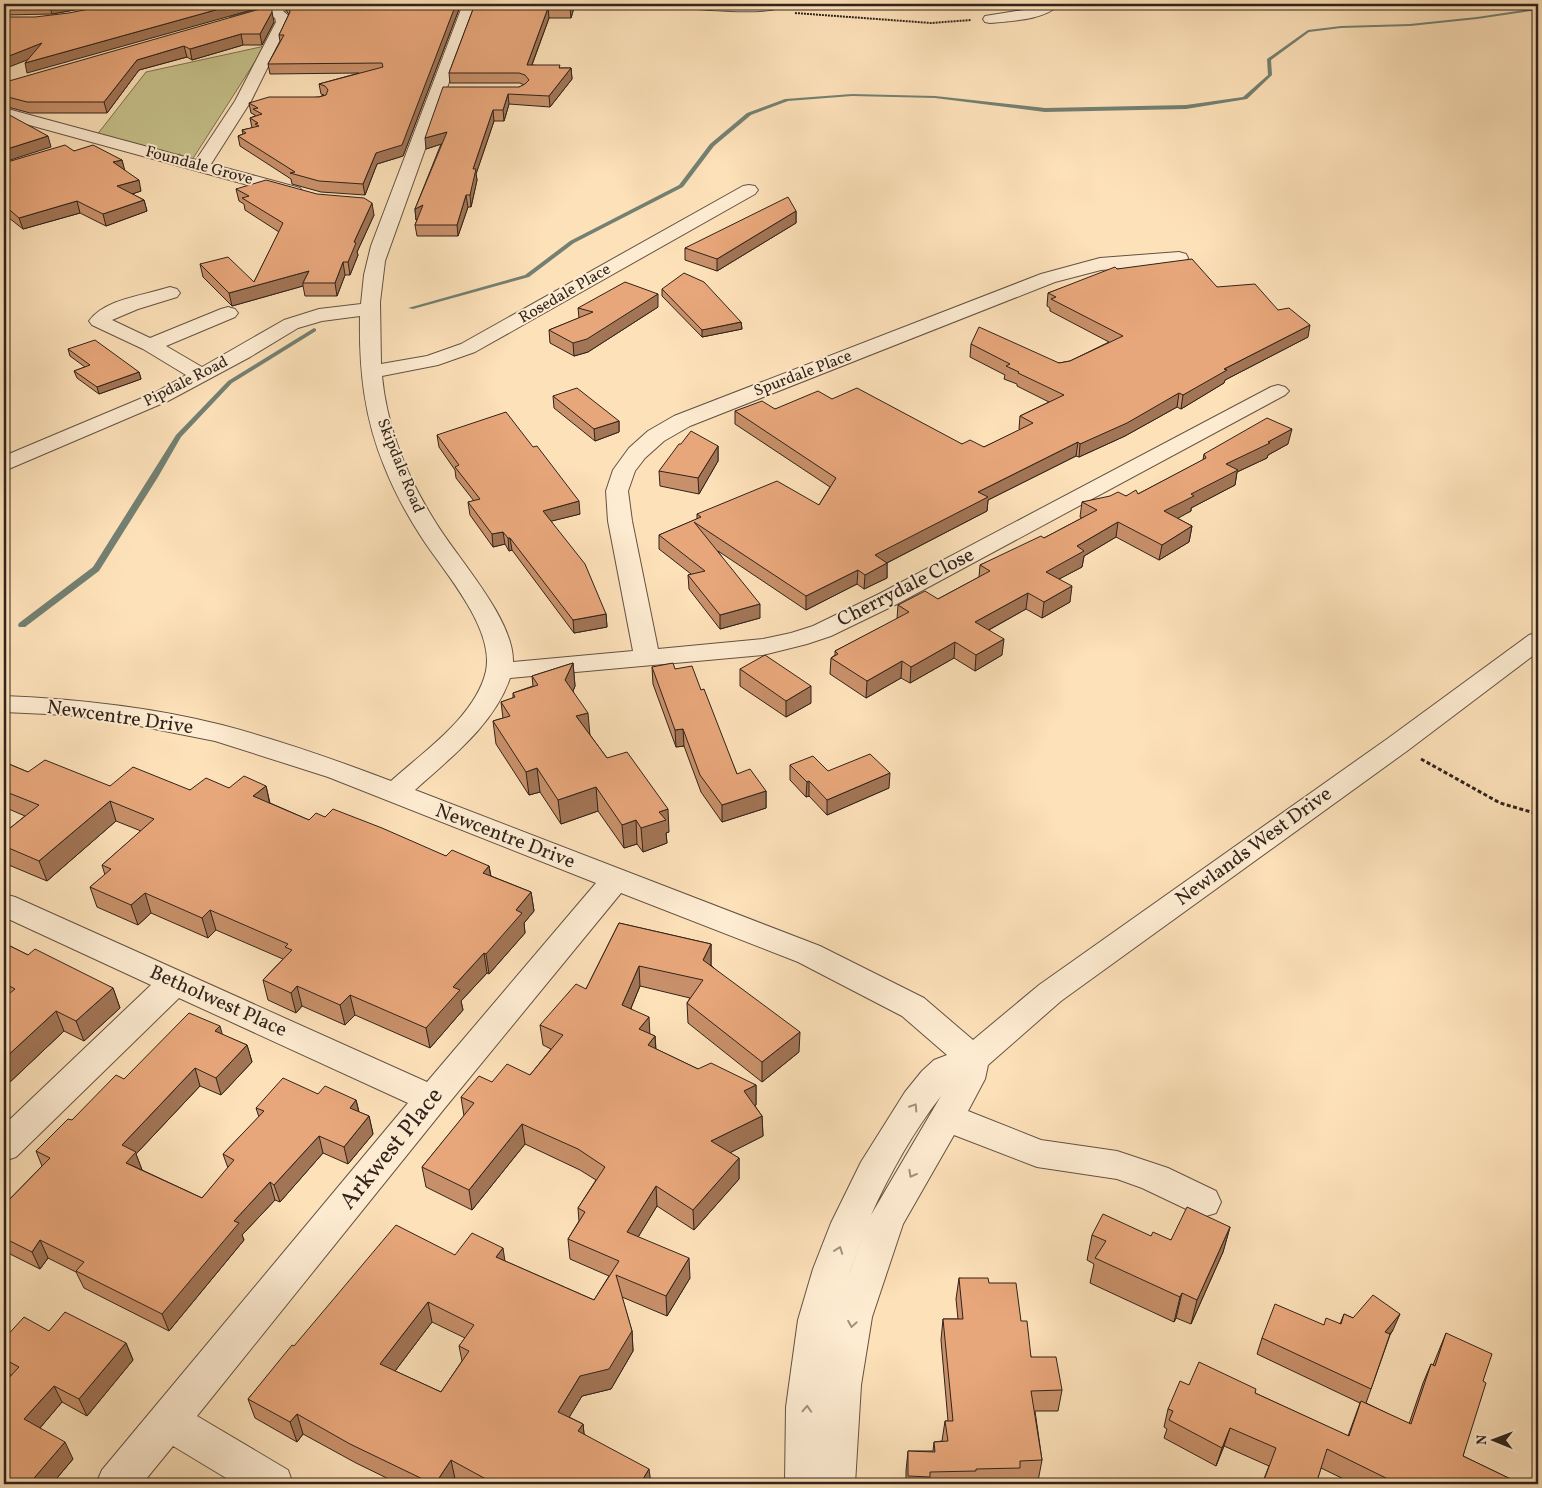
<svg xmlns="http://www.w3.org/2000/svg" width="1542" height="1488" viewBox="0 0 1542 1488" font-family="Vollkorn,serif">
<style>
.green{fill:#c6c18a;stroke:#7b7252}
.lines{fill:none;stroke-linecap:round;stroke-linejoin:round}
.stream{fill:#738072;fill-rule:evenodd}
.minor-casing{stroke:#635242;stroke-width:2}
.path-far1{stroke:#30231b;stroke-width:2;stroke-dasharray:2 1;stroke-linecap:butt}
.path{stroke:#30231b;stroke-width:3;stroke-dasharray:4 2.5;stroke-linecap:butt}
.minor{fill:#feecd2;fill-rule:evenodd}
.wall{fill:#c8906a;stroke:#30231b;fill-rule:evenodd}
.shaded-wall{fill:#a27556;stroke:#30231b}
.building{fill:#e8a77b;stroke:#30231b;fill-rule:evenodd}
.oneway{stroke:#a19280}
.labels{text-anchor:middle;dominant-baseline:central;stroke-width:4;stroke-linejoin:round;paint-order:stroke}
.far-street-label{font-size:16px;fill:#30231b;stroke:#feecd2}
.street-label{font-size:20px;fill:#30231b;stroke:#feecd2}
.near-street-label{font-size:24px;fill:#30231b;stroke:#feecd2}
</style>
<rect width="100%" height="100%" fill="#fde1b9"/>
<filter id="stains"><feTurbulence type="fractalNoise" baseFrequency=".004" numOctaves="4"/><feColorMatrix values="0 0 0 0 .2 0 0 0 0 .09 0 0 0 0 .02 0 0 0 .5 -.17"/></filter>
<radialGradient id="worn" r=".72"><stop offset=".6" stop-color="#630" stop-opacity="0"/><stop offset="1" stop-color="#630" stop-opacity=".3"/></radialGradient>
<path class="green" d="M265 46 192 160 189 158 182 159 180 154 169 158 96 136 146 72Z"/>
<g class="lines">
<path class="stream" d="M1538 8V10L1477 19 1410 26 1341 28 1309 32 1271 60 1272 75 1247 99 1186 109 1045 112 935 98 852 96 788 101 751 115 714 146 683 187 574 243 529 277 413 309 408 308 525 275 570 241 679 185 710 144 747 113 785 99 852 94 935 96 1045 108 1186 105 1243 97 1268 75 1267 59 1308 30 1341 26 1410 24 1477 17Z
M314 328 316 329V331L232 383 181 437 158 477 99 571 25 627H19L18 625 19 623 93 567 176 435 228 381Z"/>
<defs>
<path id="minor" d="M278 4H300L298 7 283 11 289 16 290 22 251 101 211 164 300 188 303 192 300 196 294 197 288 196 4 118V108L196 160 235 101 276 22 275 18 268 15 236 24 231 23 229 20 231 17Z
M463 4H477L385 261 380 302 381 364 427 356 461 344 743 186 749 185 755 186 758 190 755 194 475 352 438 365 382 376C387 428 408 479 436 523 458 559 514 619 513 662L633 651 608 521 606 491 613 470 629 448 648 431 674 416 1041 274 1100 258 1179 252 1186 254 1188 258 1186 262 1179 264 1101 270 1055 282 690 426 664 441 645 458 635 471 628 491 632 521 658 649 763 639 791 633 813 626 879 594 1271 387 1278 385 1285 387 1289 391 1285 395 897 604 831 636 807 644 763 655 510 678C494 725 450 758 415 790L820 946 924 998 973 1040 1039 985 1387 739 1529 635 1538 632V652L1407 751 1061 1001 988 1065 985 1079 968 1111 1041 1140 1117 1151 1168 1168 1216 1191 1221 1202 1216 1213 1203 1217 1142 1188 1117 1179 1037 1167 954 1135 903 1224 872 1317 861 1385 855 1484H785L786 1407 798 1320 813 1269 831 1223 861 1162 905 1092 922 1071 934 1060 947 1055 902 1016 798 962 621 893 444 1109 197 1416 288 1470 293 1484H236L173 1446 142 1484H96L102 1470 408 1103 179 998 16 1157 4 1161V1125L151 985 4 917V894L15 897 427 1082 596 883 328 777 215 741 119 722 68 715 4 712V696C77 699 151 707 222 725 279 740 336 760 391 781 423 752 476 716 486 671 495 627 442 570 420 535 406 513 394 491 385 468 364 418 359 369 360 316L322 321 298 328 250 357 168 401 4 471V456L154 393 186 375 143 349 92 325 89 321C104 300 140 296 163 289L170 287 177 289 180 293 177 297 138 309 112 320 150 338 221 309 228 307 235 309 238 313 235 317 166 346 202 367 284 320 319 309 361 304 364 275 371 246ZM941 1096 871 1215C890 1173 913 1132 941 1096ZM867 1223 849 1275 851 1269Z
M676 4H787C777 17 701 9 683 8Z
M1044 4H1059C1047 20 1009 21 990 23L985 22 983 19 985 16 1030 9Z"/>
</defs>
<use href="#minor" class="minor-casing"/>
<path class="path-far1" d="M795 13 931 23 971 20"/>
<path class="path" d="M1421 759 1500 803 1538 814"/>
<use href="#minor" class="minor"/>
</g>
<path class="wall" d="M4 4H107L52 14 4 15Z
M286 4H461L403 156 377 164 365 195 321 192 292 184 291 179 240 146 238 136 243 134 242 130 252 128 250 118 255 116V115L251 113 249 103 319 97 324 95 321 94 319 84 359 73 270 74 268 64 280 41 279 35 289 14 287 12Z
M475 4H575L571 18H549L532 65 560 68H571L572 79 550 107 509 104 504 121H494L476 174 477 180 471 207H468L458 236H417L415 225 417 220H416L415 209 441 144 426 149 519 87 524 85 520 83H450L449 73Z
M962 4H999L982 8 975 5 968 6Z
M274 22 262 45H243L192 60 187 57 139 70 107 113H30L4 106V107V87Z
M74 151 122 160 124 170 141 191 132 194 144 200 147 211 106 226 80 213 23 229 4 214V163Z
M236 189 374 215 357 252 358 255 350 275H345L337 296H305L303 286 232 306 203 277 200 264 254 282 279 232 245 210 244 204 239 201Z
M796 211V223L717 271 685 260V248Z
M1117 269 1217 287 1278 310 1308 337 1225 380 1224 383 1181 409 1177 407 1125 436 1079 457 1076 456 988 500 987 511 887 563V578L864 589 857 584 806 610 718 551 760 618 720 629 689 589 688 575 691 574 659 549V535L697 519V514L819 505 830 487 735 424V411L775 409 832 399 962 444 984 447 1020 430 1019 429 1020 416 1049 402 1017 386V384L1004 379 1005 375 970 357 971 344 1059 363 1070 361 1109 342 1050 311V308L1047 306 1048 293Z
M662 289 741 322 742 329 702 337 662 296Z
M658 307 588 352 574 356 550 343 549 330 579 318 578 308Z
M68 349 139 372 141 379 99 394 77 378 74 371 85 367 70 356Z
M553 396 619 421V432L595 441 554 408Z
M437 435 580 514 551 521 606 614 607 627 574 633 512 550 509 551 505 544 493 547 470 515 468 502 474 501 456 478 455 470 439 447Z
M1288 444 1268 455 1267 458 1237 472 1235 485 1191 508V511L1177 518 1192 526 1189 542 1159 560 1116 537 1084 556 1082 567 1059 579 1070 602 1042 618 1026 609 989 630 1002 655 975 671 954 658 910 683 901 678 866 698 830 674 831 658 835 655V651L897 619 898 605 938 599 979 577 980 565 1044 538 1082 518 1080 517 1082 502 1138 494 1203 460 1204 454Z
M718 446V461L699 494 660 486 659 471Z
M573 663 575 686 573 691 590 735 607 758 669 832 666 833 667 843 643 852 637 844 624 848 598 811 561 824 540 792 529 795 496 744 493 721 503 718 501 702 513 698V693L533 686 532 676Z
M652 667 675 669 701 690 737 774 766 791V808L722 822 701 792 684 746 676 747 653 684Z
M740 669 811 703 786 717 740 686Z
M4 762 28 772 110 786 190 790 266 786 270 803 309 820 325 817 446 856 489 866 491 876 531 892 534 911 524 923 525 933 489 974 487 973 461 1001 463 1010 430 1048 355 1015 345 1025 302 1006 296 1013 268 1000 263 980 283 959 216 930 208 938 151 913 138 925 97 907 90 887 105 875 102 865 141 831 116 821 47 881 4 863V833L25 816 4 807Z
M790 765 828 771 889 788 827 815 809 796 806 797 790 780Z
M619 923 711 944V965L799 1052 762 1082 688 1023 687 1003 690 998 640 986 631 1008 650 1034 655 1036 656 1049 698 1069 756 1085V1105L755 1106 762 1116 763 1136 729 1153 739 1158V1179L694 1230 657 1206 638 1237 690 1278 667 1316 622 1297 632 1331 633 1351 611 1389 582 1396 569 1417 583 1424 584 1434 651 1484H465L455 1479 452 1484H399L356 1463 303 1434 297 1442 255 1418 248 1399 294 1346 455 1255 505 1261 594 1300 609 1276 570 1259 568 1239 579 1221 578 1208 596 1180 580 1170 525 1144 472 1210 426 1187 422 1167 464 1116 461 1097 492 1082 530 1075 551 1049 543 1045 540 1025 586 989ZM432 1322 465 1338 459 1346 462 1361 441 1392 395 1371Z
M4 943 28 955 113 988 120 1008 84 1041 64 1031 9 1083 4 1080Z
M223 1035 247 1045 252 1062 221 1095 200 1086 136 1154 142 1170 202 1198 228 1168 223 1154 259 1117 256 1108 318 1094 356 1100 359 1112 369 1116 373 1134 348 1164 323 1153 280 1202 275 1200 242 1235 244 1240 169 1331 84 1288 76 1272 48 1258 40 1269 4 1251V1203L5 1204 42 1166 36 1151 72 1120 124 1079Z
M1230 1227 1223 1252 1191 1324 1176 1318 1174 1322 1090 1283 1094 1264 1087 1260 1092 1235 1151 1236 1171 1240Z
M959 1278 989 1283 1021 1321 1031 1357 1062 1390 1058 1411H1035L1042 1460 1038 1481H1018L1017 1484H906V1471L908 1451H933L934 1442 942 1441 945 1421H948L941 1340 943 1319H958L956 1299Z
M1344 1314 1353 1318 1393 1330 1390 1335 1371 1389 1366 1403 1409 1424 1423 1383 1431 1364 1433 1365 1446 1333 1483 1381 1463 1456 1521 1484H1354L1321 1468 1316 1484H1262L1269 1466 1224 1446 1216 1466 1164 1438 1167 1429 1164 1427 1168 1409 1189 1385 1255 1393 1348 1436 1360 1403 1257 1354 1262 1338 1323 1325 1340 1324Z
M49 1331 126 1343 133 1360 87 1416 62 1402 40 1428 73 1459 52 1484H4L11 1375 4 1371V1339Z"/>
<path class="shaded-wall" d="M54 4H107L52 14 49 5Z
M237 4H273L27 73 25 63Z
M456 4H461L403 156 377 164 365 195 363 184 376 153Z
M572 4H575L571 18 570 8Z
M969 4H975V5L968 6Z
M982 4H999L982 8Z
M548 8 549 18 528 75 527 65Z
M272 12 274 22 262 45 260 34Z
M241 34 243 45 192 60 190 49Z
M42 43 45 53 4 69V58Z
M184 46 187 57 139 70 107 113 104 102 137 60Z
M571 68 572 79 550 107 549 96Z
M508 94 509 104 504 121 503 110Z
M493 110 494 121 476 174 477 180 471 207 470 195 473 169Z
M447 132 448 142 426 149 425 138Z
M48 136 51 147 4 162V150Z
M122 160 125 171 113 162Z
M139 180 141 191 120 198 117 186Z
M466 195 468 207 458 236 457 225Z
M144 200 147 211 106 226 103 214Z
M77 201 80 213 23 229 19 218Z
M372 203 374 215 357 252 358 255 350 275 348 262 354 242Z
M423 205 425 217 416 220 415 209Z
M796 211V223L717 271V259Z
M343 262 345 275 337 296 335 283Z
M309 271 303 283V286L232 306 229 293Z
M658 294V307L588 352 574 356 573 343Z
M741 322 742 329 702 337V330Z
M1310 325 1308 337 1225 380 1224 383 1181 409 1183 395 1224 369Z
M139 372 141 379 99 394 97 387Z
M1179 393 1177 407 1125 436 1079 457 1080 444Z
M619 421V432L595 441 594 429Z
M1292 429 1288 444 1268 455 1267 458 1237 472 1235 485 1191 508V511L1162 527 1164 511 1191 494 1226 464Z
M1078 442 1076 456 988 500 987 511 875 569V555L978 492Z
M718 446V461L699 494 698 478Z
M579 501 580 514 544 523 543 511Z
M1118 522 1116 537 1084 556 1082 567 1044 587 1046 572 1077 546Z
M1192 526 1189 542 1159 560 1162 545Z
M503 532 505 544 493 547 492 534Z
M508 538H510L512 550 509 551Z
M887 563V578L864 589 865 575Z
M858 570 857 584 806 610V596Z
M1072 586 1070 602 1042 618 1044 602Z
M1028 593 1026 609 974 638 975 622Z
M760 604V618L720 629V615Z
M606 614 607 627 574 633 573 620Z
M1004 639 1002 655 975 671 976 655Z
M955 642 954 658 910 683 911 667Z
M902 661 901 678 866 698 867 681Z
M573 663 575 686 568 703 565 680Z
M811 686V703L786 717V701Z
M588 713 590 736 576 716Z
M683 729 684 746 676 747 675 730Z
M537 768 540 792 529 795 526 772Z
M890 773 889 788 827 815V800Z
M809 781V796L806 797 807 782Z
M266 786 270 805 253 796Z
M596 787 598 811 561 824 558 800Z
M766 791V808L722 822V805Z
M110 801 116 821 47 881 39 861Z
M668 809 669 832 666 833 667 843 643 852 641 828 659 812Z
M636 820 637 844 624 848 622 825Z
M489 866 492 885 483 873Z
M531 892 534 911 524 923 525 933 489 974 486 954 516 910Z
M145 893 151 913 138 925 131 905Z
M210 910 216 930 208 938 202 918Z
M711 944V964L704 980 703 960Z
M484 953 487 973 461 1001 463 1010 430 1048 426 1028 453 987Z
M639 966 640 986 624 1025 622 1005Z
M297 986 302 1006 296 1013 291 993Z
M113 988 120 1008 84 1041 76 1021Z
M350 995 355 1015 345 1025 340 1005Z
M56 1011 64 1031 9 1083 4 1071V1059Z
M649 1017 650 1037 639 1029Z
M220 1026 225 1044 215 1031Z
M800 1032 799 1052 762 1082V1062Z
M655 1036 656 1056 648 1045Z
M247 1045 252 1062 221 1095 216 1078Z
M195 1068 200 1086 136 1154 142 1170 126 1163 122 1145Z
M756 1085V1105L744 1111V1091Z
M356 1100 360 1117 350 1108Z
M369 1116 373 1134 348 1164 344 1147Z
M762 1116 763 1136 712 1162 711 1141Z
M522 1124 525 1144 472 1210 469 1190Z
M319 1136 323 1153 280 1202 274 1185Z
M739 1158V1179L694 1230 693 1210Z
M270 1182 275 1200 242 1235 244 1240 169 1331 162 1314 234 1221Z
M656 1186 657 1206 629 1252 627 1232Z
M1230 1227 1223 1252 1191 1324 1197 1300Z
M40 1240 48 1258 40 1269 32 1252Z
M503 1248 506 1268 496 1257Z
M689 1258 690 1278 667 1316 666 1296Z
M1182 1293 1176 1318 1174 1322 1180 1297Z
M428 1302 432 1322 386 1383 380 1364Z
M1400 1314 1393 1330 1379 1348 1385 1332Z
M632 1331 633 1351 611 1389 582 1396 561 1431 558 1412 580 1376Z
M126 1343 133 1360 87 1416 79 1399Z
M54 1386 62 1402 33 1436 24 1419Z
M297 1414 303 1434 297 1442 290 1422Z
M583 1424 585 1444 578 1431Z
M1230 1428 1224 1446 1216 1466 1222 1448Z
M65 1442 73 1459 52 1484H29Z
M451 1460 455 1479 452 1484H435Z
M649 1469 651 1484H640Z"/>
<path class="building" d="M4 4H54L4 5Z
M114 4H237L25 63 42 43 4 58V17H35L69 13Z
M287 4H456L402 145 376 153 363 184 319 181 290 173 295 172 238 136 246 133 242 130 259 126 255 124 258 123 250 118 262 114 253 109 258 108 249 103 269 97H319L326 95 328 90 325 86 319 84 383 67 382 63 268 64 284 35H279L290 12 289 6Z
M475 4H572L570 8H548L527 65H560L559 68H571L549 96 508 94 503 110H493L473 169H476L470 195H466L457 225H415L423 205 415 209 447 132 425 138 443 87H519L525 84 529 80 525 75 519 73H449Z
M267 7 272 9V12L260 34H241L190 49 184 46 137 60 104 102H27L4 96V87L9 81Z
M4 112 48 136 4 150Z
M65 145 74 151 93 145 122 160 113 162 139 180 117 186 144 200 103 214 77 201 19 218 4 205V163Z
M266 180 317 194 364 198 372 203 354 242 356 243 348 262H343L335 283H303L309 271 229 293 200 264 228 257 254 282 283 223 242 198 249 196 236 189Z
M788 197 796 211 717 259 685 248Z
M1192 259 1217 287 1255 284 1278 310 1289 308 1310 325 1224 369 1227 370 1183 395 1179 393 1127 423 1080 444 1078 442 978 492 988 497 875 555 887 563 865 575 858 570 806 596 694 522 760 604 720 615 688 575 705 571 659 535 701 517 697 514 777 481 819 505 836 478 735 411 762 401 775 409 818 391 832 399 857 388 962 444 970 440 984 447 1033 423 1020 416 1064 395 1018 373 1019 372 1006 366 1010 364 971 344 979 327 1059 363 1070 361 1123 336 1051 299 1056 297 1048 293 1115 267 1117 269Z
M684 273 704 282 741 322 702 330 662 289Z
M625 282 658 294 587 339 573 343 549 330 593 312 578 308Z
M95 340 139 372 97 387 74 371 90 365 68 349Z
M577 388 619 421 594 429 553 396Z
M506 412 533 447 537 446 579 501 543 511 585 564 606 614 573 620 510 538H508L503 532 492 534 468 502 480 499 455 467 459 465 437 435Z
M1267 418 1292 429 1268 442 1270 443 1226 464 1238 470 1191 494 1194 496 1164 511 1192 526 1162 545 1118 522 1077 546 1084 551 1046 572 1072 586 1044 602 1028 593 975 622 1004 639 976 655 955 642 911 667 902 661 867 681 831 658 838 654 835 651 909 612 898 605 925 591 938 599 990 571 980 565 1041 536 1044 538 1097 510 1082 502 1110 496 1118 492 1126 496 1136 490 1138 494 1206 458 1204 454Z
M691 431 718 446 698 478 659 471 679 444H681Z
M765 655 811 686 786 701 740 669Z
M573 663 565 680 588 713 576 716 607 758 627 752 668 809 659 812 666 820 641 828 636 820 622 825 596 787 558 800 537 768 526 772 493 721 510 716 501 702 515 697 513 693 538 685 532 676Z
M673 663 675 669 692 666 701 690 704 689 737 774 750 769 766 791 722 805 700 775 683 729 675 730 652 667Z
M870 754 890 773 827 800 809 781 807 782 790 765 813 756 828 771Z
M45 760 110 786 133 767 190 790 206 778 229 788 244 776 266 786 253 796 309 820 316 813 325 817 333 809 382 828 446 856 452 850 489 866 483 873 531 892 516 910 522 913 486 954 484 953 453 987 460 990 426 1028 350 995 340 1005 297 986 291 993 263 980 292 950 285 947 288 944 210 910 202 918 145 893 131 905 90 887 111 869 102 865 154 819 110 801 39 861 4 846V833L39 805 4 791V762L28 772Z
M619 923 711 944 703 960 800 1032 762 1062 687 1003 703 980 639 966 622 1005 649 1017 639 1029 655 1036 648 1045 698 1069 711 1063 756 1085 744 1091 762 1116 711 1141 739 1158 693 1210 656 1186 627 1232 689 1258 666 1296 616 1275 632 1331 609 1369 580 1376 558 1412 583 1424 578 1431 649 1469 640 1484H495L451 1460 435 1484H433L350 1444 297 1414 290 1422 248 1399 292 1345 294 1346 396 1225 455 1255 472 1233 503 1248 496 1257 594 1300 619 1261 568 1239 585 1212 578 1208 605 1167 578 1149 522 1124 469 1190 422 1167 474 1103 461 1097 479 1076 492 1082 507 1064 530 1075 563 1035 540 1025 576 984 586 989ZM428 1302 474 1325 459 1346 469 1351 441 1392 380 1364Z
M4 943 28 955 35 949 113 988 76 1021 56 1011 4 1059V998L15 989 4 983Z
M189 1013 220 1026 215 1031 247 1045 216 1078 195 1068 122 1145 136 1152 126 1163 202 1198 234 1160 223 1154 264 1111 256 1108 283 1078 318 1094 325 1086 356 1100 350 1108 369 1116 344 1147 319 1136 274 1185 270 1182 234 1221 239 1223 162 1314 76 1271 84 1262 40 1240 32 1252 4 1238V1203L5 1204 50 1158 36 1151 68 1119 72 1120 116 1075 124 1079Z
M1187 1207 1230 1227 1197 1300 1182 1293 1180 1297 1095 1258 1106 1241 1092 1235 1103 1214 1151 1236 1153 1232 1171 1240Z
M959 1278H988L989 1283H1016L1021 1321H1027L1031 1357H1056L1062 1390 1031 1391 1042 1460 1020 1461V1468L976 1469V1471L930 1472V1477L908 1476V1451L935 1452 934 1442 948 1441 945 1421H953L943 1319H963Z
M1373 1295 1400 1314 1385 1332 1390 1334 1371 1389 1262 1338 1275 1304 1324 1325 1326 1318 1341 1324 1344 1314 1353 1318Z
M65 1312 126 1343 79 1399 54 1386 24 1419 65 1442 29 1484H4V1383L19 1367 4 1359V1339L24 1317 49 1331Z
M1446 1333 1492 1354 1483 1381 1486 1383 1463 1456 1521 1484H1393L1394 1482 1327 1449 1316 1484H1272L1264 1480 1276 1448 1230 1428 1222 1448 1169 1420 1173 1411 1168 1409 1180 1381 1189 1385 1199 1362 1256 1389 1255 1393 1349 1436 1361 1401 1411 1424 1431 1364 1435 1366Z"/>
<defs><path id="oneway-chevron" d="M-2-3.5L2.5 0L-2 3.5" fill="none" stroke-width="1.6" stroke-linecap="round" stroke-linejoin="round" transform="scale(1.25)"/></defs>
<g class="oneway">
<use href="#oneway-chevron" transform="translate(914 1107) rotate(-57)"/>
<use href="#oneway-chevron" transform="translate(912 1174) rotate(119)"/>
<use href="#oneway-chevron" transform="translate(839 1250) rotate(-70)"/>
<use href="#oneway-chevron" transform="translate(852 1324) rotate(100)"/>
<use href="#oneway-chevron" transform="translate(807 1409) rotate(-87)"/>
</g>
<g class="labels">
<g class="far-street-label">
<text transform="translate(199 166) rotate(15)">Foundale Grove</text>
<text transform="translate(565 294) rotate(-30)">Rosedale Place</text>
<text transform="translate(803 374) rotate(-21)">Spurdale Place</text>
<text transform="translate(186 382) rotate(-27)">Pipdale Road</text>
<text transform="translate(400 466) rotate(68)">Skipdale Road</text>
</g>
<g class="street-label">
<text transform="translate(906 588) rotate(-27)">Cherrydale Close</text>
<text transform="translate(120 718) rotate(8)">Newcentre Drive</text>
<text transform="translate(505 837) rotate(21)">Newcentre Drive</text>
<text transform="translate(1254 847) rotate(-36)">Newlands West Drive</text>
<text transform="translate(218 1002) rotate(24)">Betholwest Place</text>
</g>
<g class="near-street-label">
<text transform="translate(392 1149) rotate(-51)">Arkwest Place</text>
</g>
</g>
<rect width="1542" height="1488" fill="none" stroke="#fde1b9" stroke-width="20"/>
<rect x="5" y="5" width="1532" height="1478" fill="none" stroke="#30231b" stroke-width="2.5"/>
<rect x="10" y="10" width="1522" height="1468" fill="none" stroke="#30231b"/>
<g transform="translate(1494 1440) rotate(271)" stroke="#feecd2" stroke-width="4" paint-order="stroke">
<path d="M0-4L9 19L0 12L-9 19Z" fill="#30231b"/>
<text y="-8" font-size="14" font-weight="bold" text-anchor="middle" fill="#30231b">N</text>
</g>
<rect width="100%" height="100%" filter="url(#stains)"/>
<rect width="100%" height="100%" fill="url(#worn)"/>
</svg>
